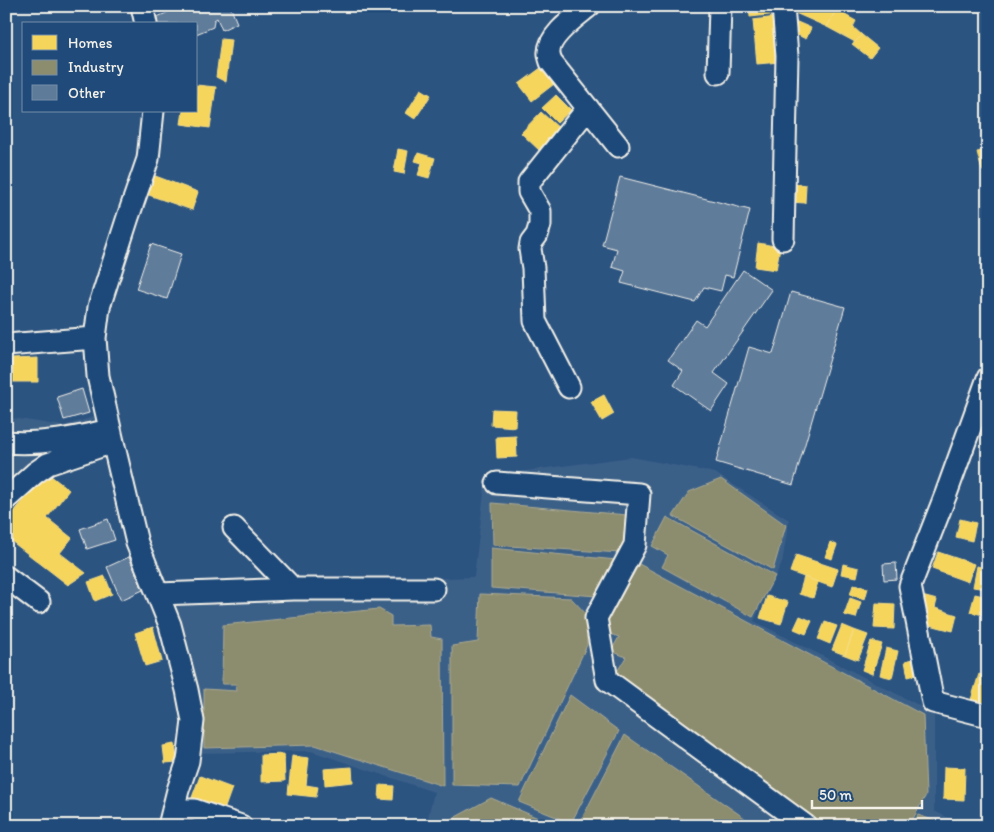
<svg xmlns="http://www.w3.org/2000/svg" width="994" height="832" viewBox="0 0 994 832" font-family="Itim,sans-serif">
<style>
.built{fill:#3b6088}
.homes{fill:#f6d55c;stroke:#f5dd86}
.industry{fill:#8c8c6e;stroke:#abaa93}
.building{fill:#5e7b9a;stroke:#f4f1e8}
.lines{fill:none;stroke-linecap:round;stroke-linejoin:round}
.minor-casing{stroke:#f4f1e8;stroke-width:25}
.minor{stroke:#1f4a7a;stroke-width:21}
</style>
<rect width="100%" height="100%" fill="#2c5481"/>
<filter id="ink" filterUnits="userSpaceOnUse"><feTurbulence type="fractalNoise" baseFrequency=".02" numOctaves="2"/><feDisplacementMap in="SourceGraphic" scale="10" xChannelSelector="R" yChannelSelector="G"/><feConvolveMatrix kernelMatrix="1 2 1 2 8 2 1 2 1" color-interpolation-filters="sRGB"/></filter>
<g filter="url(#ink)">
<path class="built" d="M97 416 104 438 6 488V417L63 426Z
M631 457 715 473 789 520 782 563 754 621 934 713V811L966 826H426L434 792 311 751 193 753 168 589 474 577 486 476Z"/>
<path class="homes" d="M749 6H777L778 14 750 17Z
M795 6H837L836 10 827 27 793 12Z
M836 10 856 21 853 27 862 35 855 42 827 27Z
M776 17 780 62 757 64 753 20Z
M788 18 811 28 806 39 789 31Z
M862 35 878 48 870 58 852 44 855 42Z
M221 39 231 40 226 82 216 77Z
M545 65 558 81 532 101 519 84Z
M196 85 216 87 210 128 181 124 183 111H196Z
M421 89 431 95 415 119 406 113Z
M556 95 571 110 557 123 542 108Z
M541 112 560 129 540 151 521 133Z
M398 149 408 151 404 174 394 172Z
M988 150V170L982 171 977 152Z
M418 153 435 158 429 178 418 175 422 163 415 161Z
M150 174 198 192 192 210 143 193Z
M791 183 806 185 805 203 789 202Z
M758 243 780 247 776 270 755 267Z
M38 358V382H10V359Z
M604 395 614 414 602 421 591 402Z
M492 409 516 410 515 427 491 425Z
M516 436 517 457 497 458 496 437Z
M46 472 69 490 47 518 72 538 60 553 86 573 68 585 6 537V522Z
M960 519 976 523 972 541 956 537Z
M830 542 837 545 832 559 825 557Z
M938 552 974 564 968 582 932 569Z
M796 555 838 569 832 587 790 572Z
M843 564 859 568 857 577 841 574Z
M977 566 988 569V582L986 589 973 587Z
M105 576 112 594 95 601 88 582Z
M804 577 818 582 813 598 799 594Z
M853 585 868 588 865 599 850 595Z
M975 594 988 597V616L970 612Z
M767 596 788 602 781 624 760 618Z
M922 596 937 600 935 608 957 615 953 631 922 623Z
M850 598 861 602 856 618 844 615Z
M876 603 895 604 894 629 874 628Z
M800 616 812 621 806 634 794 629Z
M825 622 837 626 830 644 818 639Z
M842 625 854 630 845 655 832 650Z
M153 627 162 661 145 666 135 633Z
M854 630 868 635 858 660 845 655Z
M871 641 882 644 872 674 862 670Z
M886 648 898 651 892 678 880 675Z
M918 658 920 674 908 677 905 661Z
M979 674 988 677V709L970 703Z
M175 744 177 762 165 763 163 746Z
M284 754 285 781 261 782V755Z
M292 756 309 758 306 785 318 787 316 797 288 794Z
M352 767 353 782 325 785 324 769Z
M944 767 965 768 964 800 943 799Z
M200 776 232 788 223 813 191 800Z
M380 785 394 786 393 800 379 799Z
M180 813 207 820 206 826H177Z"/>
<path class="industry" d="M721 479 786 525 773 570 673 516 689 492Z
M492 503 627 515V538L621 553 493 545Z
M667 517 775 576 753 617 662 567 668 555 652 546Z
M491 548 617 560 597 596 491 588Z
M639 564 923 715 926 795 909 826H820L615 675 626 657 611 651 619 637 602 631Z
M480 594 571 598 587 615V645L520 787 452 785V646L478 642Z
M379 609 391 616V626L430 625 431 637 442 639 443 786 315 745 204 748V689L237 691 236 684H222L223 625Z
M570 695 619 731 571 823 519 802Z
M625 735 756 826H578Z
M491 798 557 826H439Z
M918 815 949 826H912Z"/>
<path class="building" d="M182 6H230L237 23 222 30 217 18 214 20 213 27 196 34V24H158L155 18Z
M620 177 750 210 733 277 725 275 721 291 704 287 695 302 621 283 625 271 612 267 617 249 602 245Z
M151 244 181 254 167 299 136 289Z
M743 270 772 290 714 373 729 384 711 411 674 385 683 371 668 360 696 320 705 326Z
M791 292 845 307 793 485 716 462 749 347 773 354Z
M82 389 89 413 64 420 57 397Z
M108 519 115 540 87 549 80 529Z
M129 557 143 590 121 600 107 567Z
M896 563 897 579 884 580 883 564Z"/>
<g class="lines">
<defs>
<path id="minor" d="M142 6 146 24
M589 6C577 16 547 36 549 54 549 56 550 59 551 62L618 146
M718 73 720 6
M153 111 148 159 128 217 99 307 95 338 98 376 113 442 137 543 170 625 187 690 193 721 188 761 178 790 169 826
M783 239 787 56 783 6
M6 345 95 338
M988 378 946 494 910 586 933 702 988 716
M569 387 535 321 533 268 530 249 531 243 537 235 540 225V211L529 192V182L588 108
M6 442C42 445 75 438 110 430
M497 483 639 494 635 545 596 618 607 680 806 826
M6 499 35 473 48 464 113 442
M234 528 293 589
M6 577 39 602
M158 594 293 589H434
M173 810H194L241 826"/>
</defs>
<use href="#minor" class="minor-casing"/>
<use href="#minor" class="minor"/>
</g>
</g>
<rect width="994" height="832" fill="none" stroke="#1f4a7a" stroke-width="25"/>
<rect x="12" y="12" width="969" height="807" fill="none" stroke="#f4f1e8" stroke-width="2" filter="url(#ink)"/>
<rect x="22" y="22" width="175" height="90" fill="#1f4a7a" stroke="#748da6"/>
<rect x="32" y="35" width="25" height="15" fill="#f6d55c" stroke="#748da6"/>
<text x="68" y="48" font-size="15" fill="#f4f1e8">Homes</text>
<rect x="32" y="60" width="25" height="15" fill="#8c8c6e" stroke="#748da6"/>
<text x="68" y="72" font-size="15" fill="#f4f1e8">Industry</text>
<rect x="32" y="85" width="25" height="15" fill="#5e7b9a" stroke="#748da6"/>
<text x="68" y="98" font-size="15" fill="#f4f1e8">Other</text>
<path d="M812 800v8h110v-8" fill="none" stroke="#f4f1e8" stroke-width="2.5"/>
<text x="819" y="800" font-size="15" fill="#f4f1e8" stroke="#1f4a7a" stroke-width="4" paint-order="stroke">50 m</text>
</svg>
